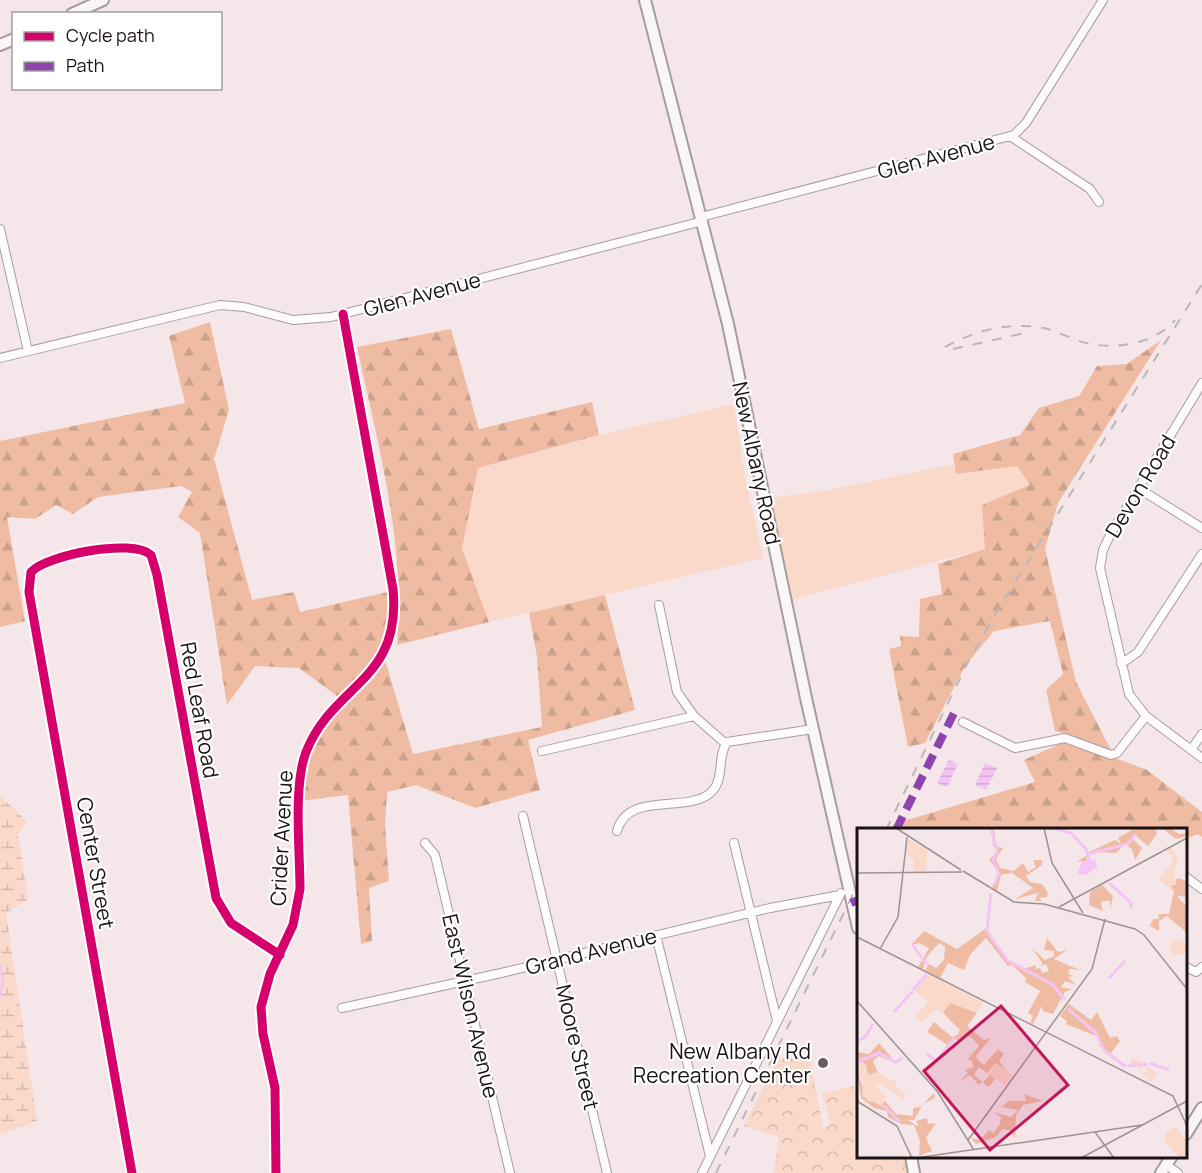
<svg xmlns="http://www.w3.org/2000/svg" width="1202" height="1173" viewBox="0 0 1202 1173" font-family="Manrope,sans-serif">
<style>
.grass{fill:#fad8ca}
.forest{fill:url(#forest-firs)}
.wetland{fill:url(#wetland-marsh)}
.park{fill:url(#park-crowns)}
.water{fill:url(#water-rules)}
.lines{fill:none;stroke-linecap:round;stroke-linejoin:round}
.stream{stroke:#f4c4f5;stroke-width:2}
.minor-casing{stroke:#a79d9e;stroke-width:10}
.secondary-casing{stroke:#a79d9e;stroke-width:14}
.minor{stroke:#fefbfc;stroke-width:8}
.secondary{stroke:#faf5f7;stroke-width:10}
.rail{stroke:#bab7b8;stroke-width:2;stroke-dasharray:10 10;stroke-linecap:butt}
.quiet{stroke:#8e44ad;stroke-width:8;stroke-dasharray:15 8;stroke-linecap:butt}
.cycleway-casing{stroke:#fff;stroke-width:13}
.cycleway{stroke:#d6006c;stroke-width:9}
.poi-dot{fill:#675d5f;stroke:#fff;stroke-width:2}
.labels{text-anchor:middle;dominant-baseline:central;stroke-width:4.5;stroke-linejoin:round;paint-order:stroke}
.street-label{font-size:21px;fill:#1b1214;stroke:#fff}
.poi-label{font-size:21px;fill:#1b1214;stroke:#fff;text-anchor:end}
.inset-river{fill:none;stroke:#f4c4f5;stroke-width:3}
.inset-road{fill:none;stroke:#9e9294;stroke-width:1.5}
.view{fill:#c2185b;fill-opacity:0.15;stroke:#c2185b;stroke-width:3}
.inset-edge{fill:none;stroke:#1b1214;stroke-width:3}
</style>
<defs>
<pattern id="forest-firs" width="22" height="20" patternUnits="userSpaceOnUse" patternTransform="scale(1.5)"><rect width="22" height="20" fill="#efbca3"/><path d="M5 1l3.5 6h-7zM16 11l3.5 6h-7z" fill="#cca18b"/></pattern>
<pattern id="wetland-marsh" width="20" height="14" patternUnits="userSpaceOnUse" patternTransform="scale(1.5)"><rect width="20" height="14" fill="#fad8ca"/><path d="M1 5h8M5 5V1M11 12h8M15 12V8" fill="none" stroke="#d6b8ad"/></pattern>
<pattern id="park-crowns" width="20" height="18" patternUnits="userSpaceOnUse" patternTransform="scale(1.5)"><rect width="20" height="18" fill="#fad8ca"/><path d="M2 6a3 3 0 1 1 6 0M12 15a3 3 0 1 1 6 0" fill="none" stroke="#d6b8ad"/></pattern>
<pattern id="water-rules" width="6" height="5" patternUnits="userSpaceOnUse" patternTransform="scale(1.5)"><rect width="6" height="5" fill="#f4c4f5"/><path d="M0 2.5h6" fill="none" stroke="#d1a7d1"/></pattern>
</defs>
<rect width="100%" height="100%" fill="#f5e7e9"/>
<path class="grass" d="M734 404 744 471 763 558 489 622 462 549 478 468 608 433Z
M954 464 956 474 1017 466 1030 485 985 549 786 601 763 499 829 490Z"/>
<path class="forest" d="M210 322 229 410 214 459 252 600 294 592 300 612 392 591 388 643 383 653 413 754 542 727 537 657 529 613 605 595 635 710 528 740 540 790 475 808 416 785 387 792 385 825 389 881 369 888 372 941 361 944 348 795 299 801 314 736 345 702 299 668 255 666 227 705 200 533 178 517 192 492 181 486 98 497 73 514 56 505 35 519 7 517 25 621 0 627V441L185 403 169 336Z
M451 329 479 429 592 402 599 435 478 468 462 549 489 622 397 645C406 546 378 444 357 347Z
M1161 340 1058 503 1045 549 1076 682 1115 758 1147 770 1202 812V837L1198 834 1186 839V830H994L992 826 981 830 895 829 897 823 1035 782 1024 760 1075 737 1055 731 1046 690 1063 674 1050 621 994 631 965 666 925 743 908 747 889 649 901 646 900 636 919 637 920 599 942 594 938 564 985 549 982 505 1030 485 1017 466 956 474 953 454 1020 435 1039 408 1079 396 1097 366 1127 364Z"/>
<path class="wetland" d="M0 796 27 821 18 835 28 899 6 913 37 1121 0 1134Z"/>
<path class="park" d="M809 1054 823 1127 830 1125 822 1093 858 1085V1156L910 1157 913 1173H774L779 1137 744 1126 777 1059Z"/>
<path class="water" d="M949 760 958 764 947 787 937 783Z
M985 763 997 768 986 790 975 785Z"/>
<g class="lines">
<path class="stream" d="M0 964 3 983 0 997"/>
<defs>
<path id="minor" d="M1010 136 1090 189 1099 202
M701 217 1014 135 1026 123 1103 0
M0 229 28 351
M0 358 220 305 244 307 293 320 331 317 703 221
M1202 383 1110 535 1103 550 1100 568 1129 694 1146 716 1202 758
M1138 488 1202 528
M659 605 677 692 694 716
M1121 664 1138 652 1202 554
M963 722 1015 748 1065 738 1111 755 1117 753 1146 716
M1191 750 1202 734
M542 751 694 716 726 744
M523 816 607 1173
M617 831C628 791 684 813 709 794 726 781 716 758 727 742L813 729
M425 843 435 855 510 1173
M734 843 777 1021
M1186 877 1202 889
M656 935 710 1156
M1186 967 1196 972 1202 967
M342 1008 501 973 770 908 840 895
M1166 1165 1178 1173
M132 1173 29 592 31 572C47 555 132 538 151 555L157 575 216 898 231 923 280 955
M276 1173 275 1088 263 1034 261 1007 270 974 293 925 300 889C300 851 293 786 306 752 333 683 402 682 393 589L343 314
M702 1173 841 893"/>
<path id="secondary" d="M645 0 728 324 806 698 858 928
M72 14 103 0
M0 45 14 39
M1186 1134 1202 1108
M911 1156 914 1173
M1161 1173 1172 1156"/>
</defs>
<use href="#minor" class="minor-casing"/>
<use href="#secondary" class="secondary-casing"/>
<use href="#minor" class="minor"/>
<use href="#secondary" class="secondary"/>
<path class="rail" d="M945 347C975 331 1003 323 1038 327 1054 329 1070 339 1086 343 1115 350 1155 344 1175 320
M953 349 1025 333
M886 830 967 664 997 611 1202 284
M716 1173 858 884"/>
<path class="quiet" d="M896 830 956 709
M851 903 858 900"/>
<defs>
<path id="cycleway" d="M132 1173 29 592 31 572C47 555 132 538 151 555L157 575 216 898 231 923 280 955
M276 1173 275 1088 263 1034 261 1007 270 974 293 925 300 889C300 851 293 786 306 752 333 683 402 682 393 589L343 314"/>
</defs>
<use href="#cycleway" class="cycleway-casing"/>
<use href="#cycleway" class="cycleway"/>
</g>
<circle class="poi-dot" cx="823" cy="1063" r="6"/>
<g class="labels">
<g class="street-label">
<text transform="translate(936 156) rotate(-15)">Glen Avenue</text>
<text transform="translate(422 294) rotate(-15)">Glen Avenue</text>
<text transform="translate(757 463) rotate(78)">New Albany Road</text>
<text transform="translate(1140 486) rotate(-59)">Devon Road</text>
<text transform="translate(200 710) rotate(80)">Red Leaf Road</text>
<text transform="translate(281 838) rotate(-87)">Crider Avenue</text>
<text transform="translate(96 863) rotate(80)">Center Street</text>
<text transform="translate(591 951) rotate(-14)">Grand Avenue</text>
<text transform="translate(471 1006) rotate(77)">East Wilson Avenue</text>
<text transform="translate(578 1047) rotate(77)">Moore Street</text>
</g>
<g class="poi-label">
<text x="811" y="1051">New Albany Rd<tspan x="811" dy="24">Recreation Center</tspan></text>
</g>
</g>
<g transform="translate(857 828)">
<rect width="330" height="330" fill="#f5e7e9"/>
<path d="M140 235 158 249 150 259 130 245ZM22 244 33 254 39 250V258L49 266 46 272 23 256 18 257 31 270 21 272 15 267 11 247Z" fill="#fad8ca"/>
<path d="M134 0 138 4V18L146 20 139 31 143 40 157 43 166 35 171 44 179 39 176 32H185V37L169 48 173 54 185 56 191 65 190 69 182 70 185 73H178L181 65 158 71 176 60 155 45 144 47 140 63 135 60 142 44 132 32 140 23 136 17ZM194 0 213 4 232 24 258 12 264 16 261 10 278 0H313L322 6 330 5V8L319 11 306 1H299L300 6 291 18 278 7 276 11 285 20 278 32 275 21 268 16 259 25 238 24 229 29 230 33 220 34 230 27 228 21 213 5ZM320 50 330 53V69L320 68 330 79V105L310 88 302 93V103L293 98 296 91H302L301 86H312L317 63 313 57H318ZM245 57 256 68 253 82V72L244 74 246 83 232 77 233 64ZM128 101 152 132 167 141 179 137 178 141 183 140 185 145 192 143 189 136 182 139 186 136 175 120 188 132 197 128V123L187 122 190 110 201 124 210 122 197 131 223 142 213 141 211 146 217 148 211 149 219 157 208 153 204 159 215 161 208 164 196 186 186 183 185 178 176 196 173 195 176 188 171 185 183 163 168 154 169 150 155 137 151 138 129 110 113 127 107 142 91 135 83 150 68 142 72 136 79 140 87 132 88 119 82 115 69 130 66 141 61 139 72 120 62 115 54 117 67 103 100 121ZM92 174 120 185 110 198 127 212 134 210 119 228 121 232 127 237 141 221 147 226 142 233 149 242 139 235 130 245 122 239 117 247 126 254 133 247 138 251 132 259 125 254 122 257 113 247 102 254 111 245 108 242 117 239 114 232H110L122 218 117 212 110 207 104 214 97 211 91 217 70 204 77 194 95 209 101 206 103 202 86 185ZM212 176 234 192 240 184 253 210 260 208 263 213 254 225 242 218 244 213 239 208 209 196 210 193 203 188ZM22 215 35 230 30 232 22 228 16 233 21 244 11 247 9 237 0 231V224L12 226ZM0 243 11 273H28L39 286 56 288V280L63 279 77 265 78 270 66 276 57 292H51L62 299 59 293 70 290 71 296 79 295 69 310 75 323 62 328 63 313 57 297 44 296 31 289 30 283 17 280 4 270ZM167 266 186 273 166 277 159 287 158 312 155 303 146 301 137 310 119 316 114 310 123 312 132 302 137 305 143 296 144 289 136 284 154 289 161 282 145 279 151 273H169Z" fill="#efbca3"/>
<path d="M315 20 321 30 317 45 319 56 314 57 316 64 302 51 317 32 310 22ZM0 231 9 237 15 267 28 273 25 277 32 282 5 268 6 254 0 243Z" fill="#fad8ca"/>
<path d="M313 119a8 8 0 1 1 16 0a8 8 0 1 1-16 0Z" fill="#fad8ca"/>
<path d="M51 11 70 22 69 45H56L57 31 52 30 49 24ZM72 146 126 174 120 185 94 174 86 185 79 181 64 194 58 189 71 174 58 163ZM276 229 300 245 296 252 289 254 291 250 285 246 292 243 286 238 281 246 283 238 271 239ZM318 299 330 313V330H322L307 312 309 304Z" fill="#fad8ca"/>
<path d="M238 32 241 44 237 40 230 47 220 46 225 34Z" fill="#f4c4f5"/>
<path class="inset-river" d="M134 0 140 22M195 0 214 5 229 21 233 35M231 26 271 16 279 6M252 55 274 75V80M137 57 142 46 136 31 141 23M134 65 130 103 150 132 195 156 208 172M55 116 70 137M252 150 268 133M56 162 70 146M211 181 239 205 247 222 269 239M37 184 56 163M0 213 8 209 16 196M70 226 79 233 98 210M0 234 22 225 38 234 46 230M292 235 312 242M271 238 290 236M27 278 43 294"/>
<path class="inset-road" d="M39 0 104 42M187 0 195 35 226 85M106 43 157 74 187 76 278 101 287 107 330 161M0 45 105 44M202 79 330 10M0 109 316 268 330 298M23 121 41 89 50 9M0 173 80 263 117 322M0 273 40 298 55 330M238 304 257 330M111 312 235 141 248 91M59 330 285 297M224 330 330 273"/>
<path class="view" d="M144 178 211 257 133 322 67 243Z"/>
<rect width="330" height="330" class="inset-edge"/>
</g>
<rect x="12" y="12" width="210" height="78" fill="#ffffff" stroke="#a4a0a1" stroke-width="1.5"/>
<rect x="24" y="32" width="30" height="9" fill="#d6006c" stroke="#a4a0a1" stroke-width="1.5"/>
<text x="66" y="42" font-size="18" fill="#1b1214">Cycle path</text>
<rect x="24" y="62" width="30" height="9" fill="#8e44ad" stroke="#a4a0a1" stroke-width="1.5"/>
<text x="66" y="72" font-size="18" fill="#1b1214">Path</text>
</svg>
